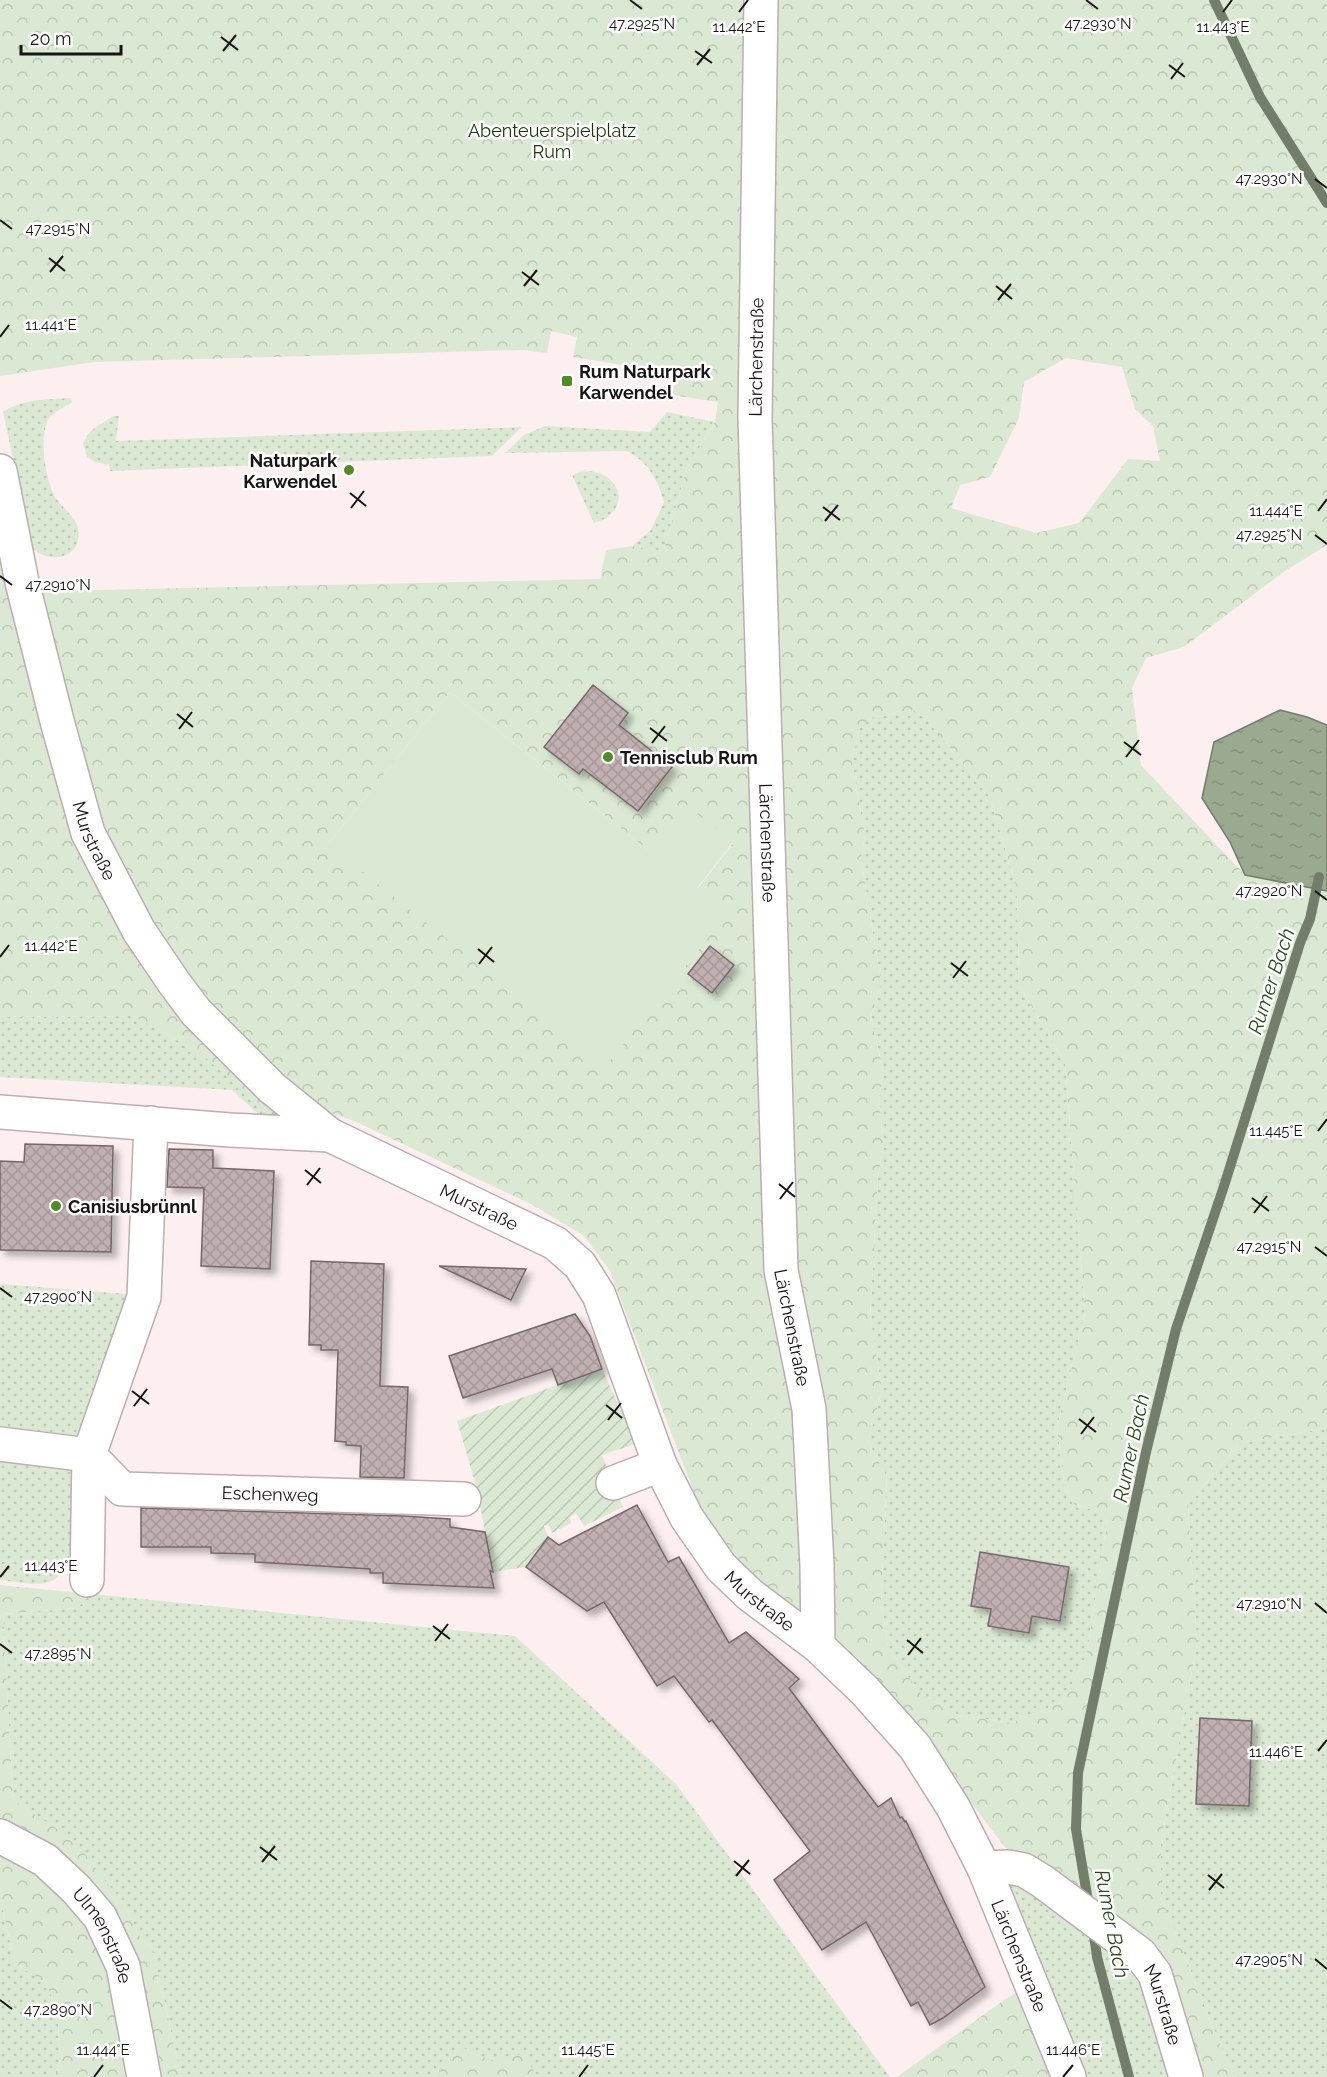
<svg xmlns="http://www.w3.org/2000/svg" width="1327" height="2077" viewBox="0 0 1327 2077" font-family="Raleway,sans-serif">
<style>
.grass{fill:url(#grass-dots)}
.forest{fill:url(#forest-crowns);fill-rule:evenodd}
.park{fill:#dbe9d4}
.garden{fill:url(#garden-furrows)}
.water{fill:url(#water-ripples);stroke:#737d6b;stroke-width:1.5}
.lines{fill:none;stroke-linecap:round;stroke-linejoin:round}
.stream{stroke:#737d6b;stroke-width:10}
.building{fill:url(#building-cross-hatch);stroke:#766769;stroke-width:1.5;filter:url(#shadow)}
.minor-casing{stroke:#bdadaf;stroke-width:36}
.minor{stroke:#fff;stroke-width:33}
.ticks{fill:none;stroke:#191314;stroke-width:2}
.poi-dot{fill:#518a26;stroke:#fff;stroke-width:2}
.labels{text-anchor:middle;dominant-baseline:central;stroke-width:5;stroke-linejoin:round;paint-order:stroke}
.park-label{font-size:18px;fill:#1b330a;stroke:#fff}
.street-label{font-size:18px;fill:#191314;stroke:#fff}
.poi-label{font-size:18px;font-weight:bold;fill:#191314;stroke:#fff;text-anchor:start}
.water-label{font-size:20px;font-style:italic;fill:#314921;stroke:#fff}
.ticks-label{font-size:15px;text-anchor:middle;fill:#191314;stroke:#fff;stroke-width:5;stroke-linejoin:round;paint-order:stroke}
</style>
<defs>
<pattern id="grass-dots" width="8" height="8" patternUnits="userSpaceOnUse" patternTransform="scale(1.5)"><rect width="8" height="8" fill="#dbe9d4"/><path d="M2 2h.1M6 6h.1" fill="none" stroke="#bbc7b5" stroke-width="1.8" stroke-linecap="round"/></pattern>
<pattern id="forest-crowns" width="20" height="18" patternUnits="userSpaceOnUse" patternTransform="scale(1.5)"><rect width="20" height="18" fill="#dbe9d4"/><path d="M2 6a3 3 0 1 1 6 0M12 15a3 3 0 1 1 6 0" fill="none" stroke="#bbc7b5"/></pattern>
<pattern id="garden-furrows" width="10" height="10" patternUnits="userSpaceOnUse" patternTransform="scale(1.5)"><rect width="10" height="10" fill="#dbe9d4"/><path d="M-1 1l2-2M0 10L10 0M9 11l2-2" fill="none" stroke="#bbc7b5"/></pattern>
<pattern id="water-ripples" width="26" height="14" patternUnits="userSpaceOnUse" patternTransform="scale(1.5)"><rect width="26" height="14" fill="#99aa90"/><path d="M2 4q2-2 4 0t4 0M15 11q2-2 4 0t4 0" fill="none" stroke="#83917b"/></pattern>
<pattern id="building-cross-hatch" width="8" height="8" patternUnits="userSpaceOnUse" patternTransform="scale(1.5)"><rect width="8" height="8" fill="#c1b0b2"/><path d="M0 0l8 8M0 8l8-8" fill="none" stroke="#a59698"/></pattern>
<filter id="shadow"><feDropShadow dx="5.5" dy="5.5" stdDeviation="3" flood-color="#0004"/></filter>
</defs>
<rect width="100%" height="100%" fill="#fdeff0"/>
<path class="grass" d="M71 398 72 402C64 407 51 413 47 422 39 440 46 483 56 498 62 508 75 516 78 528 84 557 51 566 32 548L3 412C23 398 48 400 71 398Z
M667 412 715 422 686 470 664 551 632 546 651 530 664 502C657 479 649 463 627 451L505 453 524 435 545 426 650 432Z
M113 416H119L116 441 522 427 492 456 110 471 109 465 95 462 87 457 83 443C91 427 99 426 113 416Z
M589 471C611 473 630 494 611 514 606 519 600 521 594 523L572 475 580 472Z
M913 710 927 720 990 797 1017 889 1019 985 1065 1063 1085 1313 1057 1427 1065 1489 1075 1505 1098 1511 1107 1522 1086 1659 1061 1703 1011 1723 958 1715 918 1691 888 1647 881 1600 887 1477 868 1442 882 1390 870 1316 878 1176 884 1144 879 1099 883 1070 871 1017 881 982 861 859 865 835 852 763 859 729 870 718Z
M133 1016 199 1052 269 1112 282 1110 285 1116 267 1122 232 1090 0 1077V1017Z
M0 1284 127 1294 144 1297 75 1483 69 1557C58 1594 31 1583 0 1580Z
M1327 1428V2077H1236L1228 2064 1161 1897V1842L1197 1643 1188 1505 1240 1443Z
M91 1594 515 1636 676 1784 890 2077H181L153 1949 141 1938 125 1906 14 1820 3 1614 77 1608Z
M1008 1867 1132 1947 1186 2077H1069L984 1868Z
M0 1887 4 1916 15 1963 45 1983 57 2007 60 2059 54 2077H0Z"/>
<path class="forest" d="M0 0H1327V545L1285 571 1184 647 1146 658 1132 688 1141 765 1245 875 1327 891V1428L1240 1443 1188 1505 1197 1643 1161 1842V1897L1228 2064 1236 2077H1186L1159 1987 1004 1846 873 1674 762 1584 724 1544 696 1498 610 1271 584 1236 531 1204 354 1121 322 1110H282L269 1113 199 1052 133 1016 0 1017V560L8 592 600 579 606 550 632 546 664 551 686 470 715 422 718 402 672 395 677 374 573 357 577 337 551 331 547 353 523 350 94 362 0 376ZM1066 358 1122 367 1135 409 1153 426 1160 461 1128 459 1079 523 1036 533 951 508 960 485 990 477 1019 418 1024 382ZM450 692 648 850 733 843 697 889 328 844ZM913 710 927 720 990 797 1017 889 1019 985 1065 1063 1085 1313 1057 1427 1065 1489 1075 1505 1098 1511 1107 1522 1086 1659 1061 1703 1011 1723 958 1715 918 1691 888 1647 881 1600 887 1477 868 1442 882 1390 870 1316 878 1176 884 1145 879 1099 883 1071 871 1017 881 982 861 859 865 835 852 763 859 729 870 718Z
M0 1585 91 1594 77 1608 3 1614 13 1800 74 1840 125 1906 141 1938 153 1949 181 2077H54L60 2059 57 2007 45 1983 15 1963 4 1916 0 1887Z
M1032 1983 1069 2077H897L1004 2000Z
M462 2047 490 2060 522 2054 538 2077H440L438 2064Z"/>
<path class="park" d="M450 692 648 850 684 804 733 842 697 888 728 913 606 1066 328 844Z"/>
<path class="garden" d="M602 1369 636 1444 602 1455 623 1507 584 1526 576 1513 570 1517 571 1523 552 1533 548 1524 544 1526 548 1537 526 1567 493 1572 476 1486 457 1421Z"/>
<path class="water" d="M1280 710 1307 717 1327 725V891L1245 875 1230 842 1202 798 1214 742Z"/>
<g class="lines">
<path class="stream" d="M1214 0 1260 97 1327 203
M1089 1907 1076 1829 1078 1773 1146 1452 1176 1329 1224 1186 1300 943 1310 919 1319 877
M1093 1928 1097 1957 1129 2077"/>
</g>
<path class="building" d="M593 685 628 713 619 725 672 767 638 811 583 769 579 774 544 747Z
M710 946 734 965 712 993 688 974Z
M25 1144 113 1146 111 1252 0 1250V1161L24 1162Z
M169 1149 213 1150V1168L274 1171 270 1269 201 1266 204 1188 167 1187Z
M311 1261 384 1264 380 1386 408 1387 404 1478 360 1477 361 1446 346 1445V1442L335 1441 338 1350H321V1345H309Z
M439 1266 526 1269 511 1300Z
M575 1314 590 1336 602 1369 558 1385 552 1369 463 1398 449 1356Z
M637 1505 668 1562 679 1557 729 1643 746 1632 799 1679 789 1688 878 1807 891 1798 900 1818 902 1817 905 1822 906 1821 985 1987 943 2018 930 2025 918 2002 911 2006 866 1922 822 1950 774 1880 810 1851 712 1720 709 1722 674 1676 657 1686 604 1602 587 1611 526 1567 548 1537 559 1545Z
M141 1508 403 1516 450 1519V1527L485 1532 493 1572 490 1571 494 1588 383 1583V1573H370V1569L255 1562V1554L211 1553V1547H141Z
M980 1552 1069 1567 1060 1621 1032 1616 1029 1633 988 1626 991 1609 971 1606Z
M1200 1718 1252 1721 1249 1806 1196 1804Z"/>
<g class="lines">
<defs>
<g id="minor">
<path id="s1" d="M761 0 755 418 781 1270 809 1409 817 1566 818 1646"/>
<path id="s2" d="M0 471 22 582 57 721 88 833 139 931 175 984 196 1012 272 1088 330 1135 555 1243 580 1265 599 1295 660 1465 687 1518 721 1567 749 1594 818 1646 865 1691 915 1747 953 1807 984 1868 1069 2077"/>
<path d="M0 1112 230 1130 330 1135"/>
<path id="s3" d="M151 1123 144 1297 89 1455 122 1489 464 1499"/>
<path d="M0 1444 89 1455 87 1580"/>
<path d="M613 1483 660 1465"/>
<path id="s4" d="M0 1836 45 1860 76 1889 100 1917 123 1966 144 2077"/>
<path id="s5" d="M984 1868 1008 1867 1024 1870 1042 1881 1140 1954 1155 1974 1186 2077"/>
</g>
</defs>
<use href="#minor" class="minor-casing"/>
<use href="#minor" class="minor"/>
</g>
<path class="ticks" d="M630 0 642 9M1086 0 1098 9M739 12 748 0M1223 12 1232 0M221 37 238 50M223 51 236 35M695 51 712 63M697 65 710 49M1169 65 1185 77M1171 79 1183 63M1315 179 1327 188M0 220 12 229M49 258 65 271M50 272 63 256M522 272 539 285M524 286 537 270M996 286 1012 299M998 300 1011 284M0 337 9 325M350 493 366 506M823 507 840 520M351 508 364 491M1318 511 1327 499M825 521 838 505M1315 535 1327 544M0 576 12 585M177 714 193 727M650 728 667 741M179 729 192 712M1124 742 1141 755M652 743 665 726M1126 757 1139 740M1315 891 1327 900M478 949 494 962M0 957 9 945M951 963 968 976M479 964 492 947M953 978 966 961M1318 1131 1327 1119M305 1170 321 1183M779 1184 795 1197M307 1185 320 1168M1252 1198 1269 1211M780 1199 793 1182M1254 1213 1267 1196M1315 1247 1327 1256M0 1288 12 1297M132 1391 149 1404M606 1405 622 1418M134 1406 147 1389M1079 1419 1096 1432M608 1420 621 1403M1081 1434 1094 1417M0 1577 9 1566M1315 1603 1327 1613M433 1626 450 1639M907 1640 923 1653M435 1641 448 1624M0 1644 12 1653M908 1655 921 1638M1318 1751 1327 1740M260 1847 277 1860M734 1861 750 1874M262 1862 275 1846M1208 1875 1224 1888M736 1876 749 1860M1209 1890 1222 1874M1315 1959 1327 1969M0 2000 12 2009M94 2077 103 2065M579 2077 588 2065M1063 2077 1073 2065"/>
<g class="poi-dot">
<rect x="561" y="375" width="12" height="12" rx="3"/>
<circle cx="349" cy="470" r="6"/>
<circle cx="608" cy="757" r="6"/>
<circle cx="56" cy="1206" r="6"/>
</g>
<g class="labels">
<g class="park-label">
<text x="552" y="130">Abenteuerspielplatz<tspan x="552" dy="21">Rum</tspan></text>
</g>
<g class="street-label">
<text transform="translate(756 357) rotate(-89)">Lärchenstraße</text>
<text stroke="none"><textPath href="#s2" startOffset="382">Murstraße</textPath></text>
<text stroke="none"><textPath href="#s1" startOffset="843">Lärchenstraße</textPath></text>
<text stroke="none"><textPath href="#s2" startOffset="930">Murstraße</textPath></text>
<text stroke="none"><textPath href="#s1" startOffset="1329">Lärchenstraße</textPath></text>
<text stroke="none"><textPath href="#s3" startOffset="537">Eschenweg</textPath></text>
<text stroke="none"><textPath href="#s2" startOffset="1434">Murstraße</textPath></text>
<text stroke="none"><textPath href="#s4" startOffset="148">Ulmenstraße</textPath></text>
<text stroke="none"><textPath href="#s2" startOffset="1882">Lärchenstraße</textPath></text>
<text stroke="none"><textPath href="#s5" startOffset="240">Murstraße</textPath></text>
</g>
<g class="poi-label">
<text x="579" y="371">Rum Naturpark<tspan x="579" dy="21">Karwendel</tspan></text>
<text x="337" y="460" text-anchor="end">Naturpark<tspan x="337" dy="21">Karwendel</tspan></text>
<text x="620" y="757">Tennisclub Rum</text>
<text x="68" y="1206">Canisiusbrünnl</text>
</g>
<g class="water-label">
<text transform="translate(1271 981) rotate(-72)">Rumer Bach</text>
<text transform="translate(1131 1448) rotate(-78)">Rumer Bach</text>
<text transform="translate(1112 1924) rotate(79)">Rumer Bach</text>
</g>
</g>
<g class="ticks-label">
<text x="642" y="29">47.2925°N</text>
<text x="1098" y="29">47.2930°N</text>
<text x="739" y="32">11.442°E</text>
<text x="1223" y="32">11.443°E</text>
<text x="1269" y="184">47.2930°N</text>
<text x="58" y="234">47.2915°N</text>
<text x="51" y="330">11.441°E</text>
<text x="1276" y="516">11.444°E</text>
<text x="1269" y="540">47.2925°N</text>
<text x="58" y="590">47.2910°N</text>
<text x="1269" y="896">47.2920°N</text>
<text x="51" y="951">11.442°E</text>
<text x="1276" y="1136">11.445°E</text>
<text x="1269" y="1252">47.2915°N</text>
<text x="58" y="1302">47.2900°N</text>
<text x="51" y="1571">11.443°E</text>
<text x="1269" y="1609">47.2910°N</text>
<text x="58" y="1659">47.2895°N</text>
<text x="1276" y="1757">11.446°E</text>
<text x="1269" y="1965">47.2905°N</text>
<text x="58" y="2015">47.2890°N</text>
<text x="103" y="2055">11.444°E</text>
<text x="588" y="2055">11.445°E</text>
<text x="1073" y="2055">11.446°E</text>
</g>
<path d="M21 45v9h100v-9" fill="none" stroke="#191314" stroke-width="3"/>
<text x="30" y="45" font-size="18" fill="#191314" stroke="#ffffff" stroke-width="4.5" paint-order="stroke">20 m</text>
</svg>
